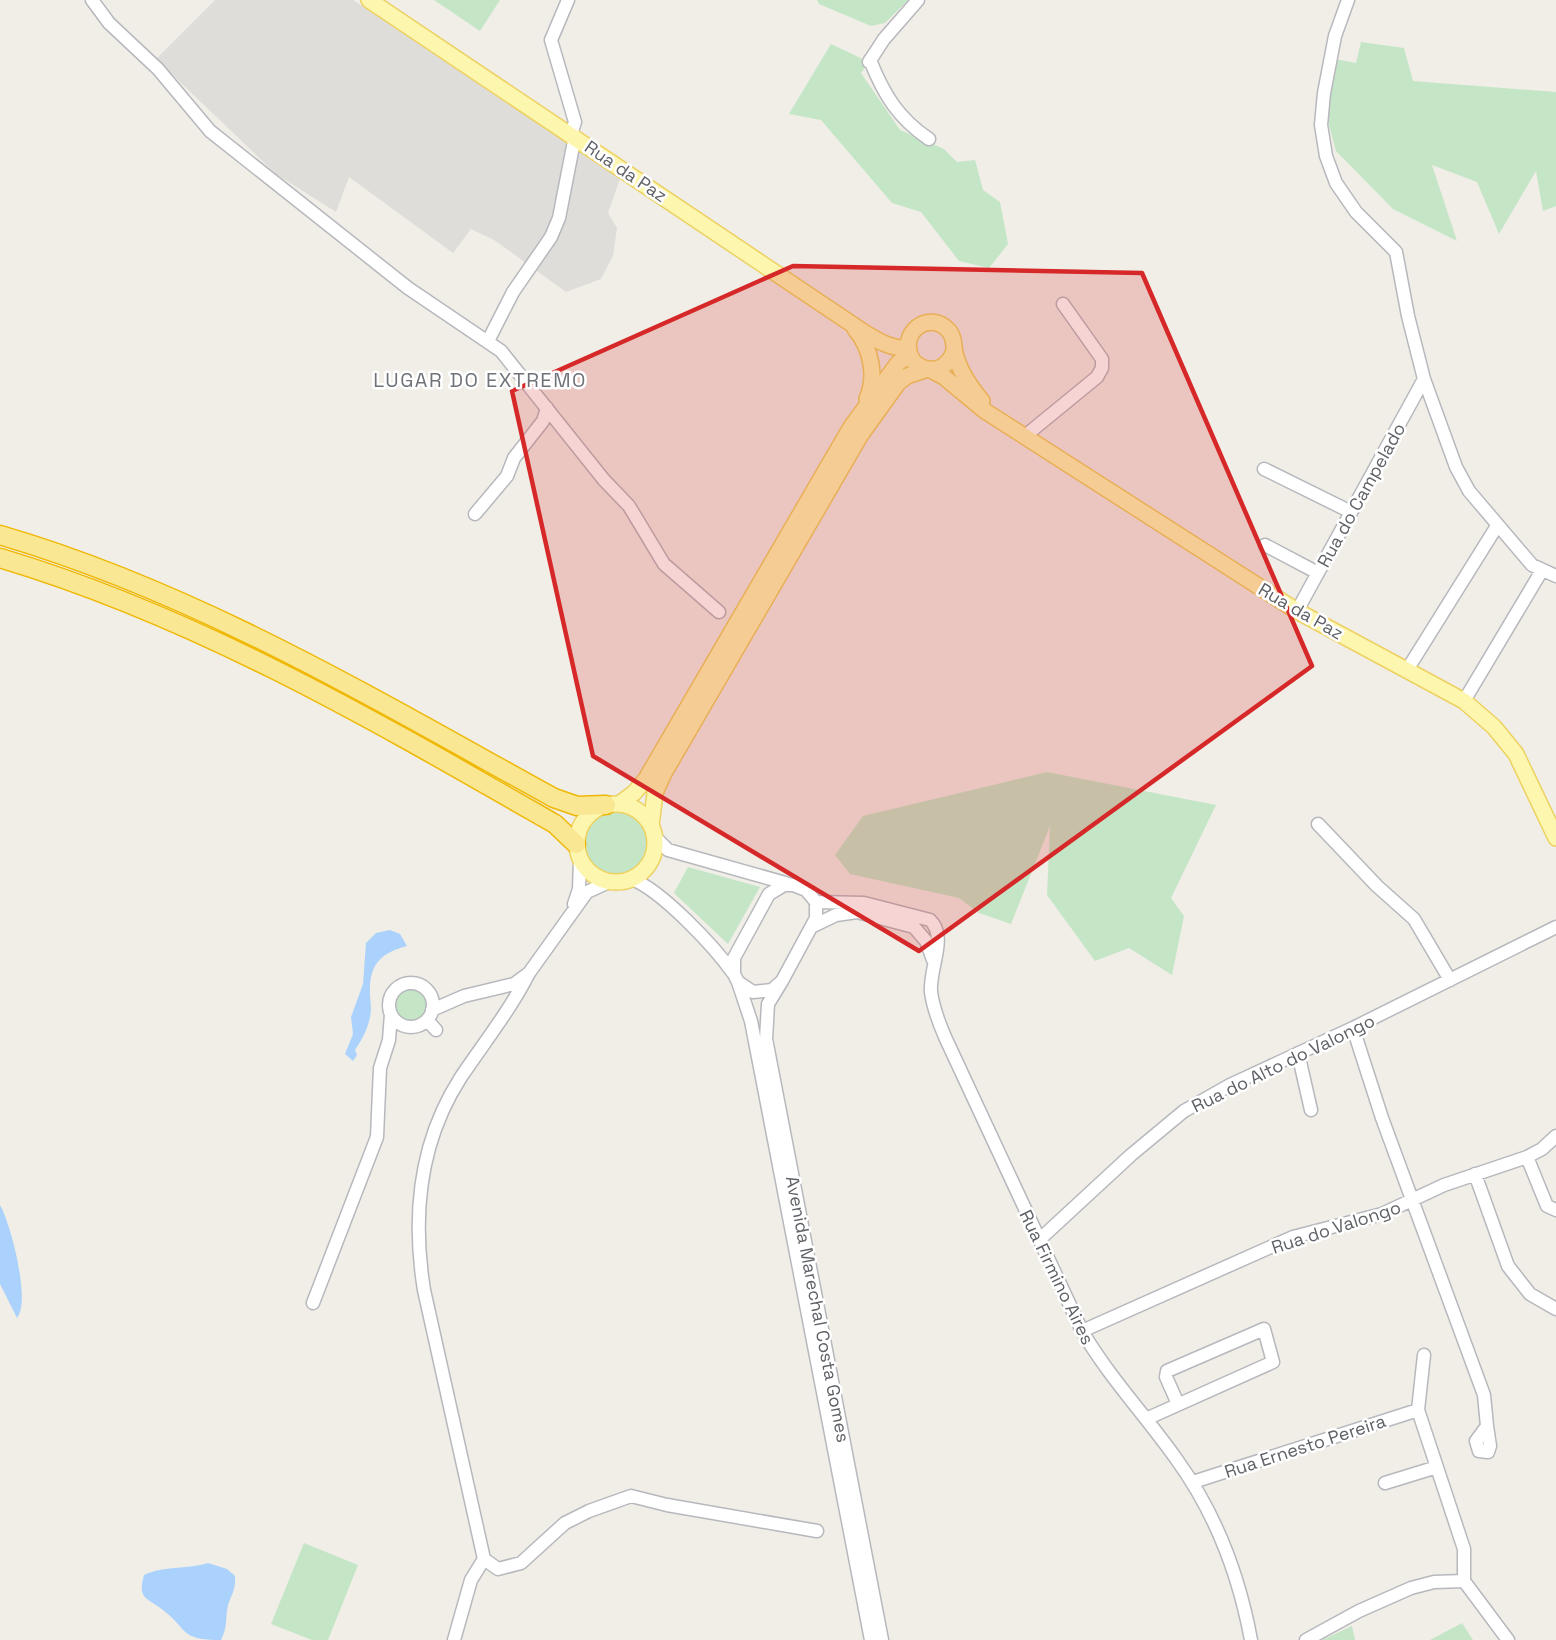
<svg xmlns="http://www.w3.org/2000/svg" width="1556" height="1640" viewBox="0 0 1556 1640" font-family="'Space Grotesk',sans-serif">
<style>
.industrial{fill:#dfddd9}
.green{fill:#c4e6c7}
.water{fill:#aad2fc}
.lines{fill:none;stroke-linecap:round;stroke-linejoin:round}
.minor-casing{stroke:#b7b8bd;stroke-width:15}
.major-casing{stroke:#edd162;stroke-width:18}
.highway-casing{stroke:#efb807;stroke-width:21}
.minor{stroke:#fff;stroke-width:12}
.major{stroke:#fdf6af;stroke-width:15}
.highway{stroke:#fae793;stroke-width:18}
.marked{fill:#d62828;fill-opacity:0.2;stroke:#d62828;stroke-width:4.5;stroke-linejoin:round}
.labels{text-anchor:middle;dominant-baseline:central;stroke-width:5;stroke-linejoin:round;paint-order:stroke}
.street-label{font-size:18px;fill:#5e6166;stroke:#fff}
.neighbourhood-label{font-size:20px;letter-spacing:1.5px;fill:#6f7378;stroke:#fff}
</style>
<rect width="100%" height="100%" fill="#f0eee7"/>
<path class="industrial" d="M215 0H353L621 176 608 213 617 228 613 256 601 279 566 292 494 240 471 229 453 253 349 177 336 212 276 174 156 59Z"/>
<path class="green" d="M434 0H500L480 31Z
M817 0H908L885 23 871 26 819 4Z
M1361 42 1404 48 1413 81 1556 92V206L1543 211 1536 171 1499 234 1477 182 1432 165 1457 241 1393 209 1336 151 1321 95 1335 59 1356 63Z
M831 44 869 62 861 73 900 130 944 149 957 162 975 160 983 190 1000 202 1008 244 989 268 959 261 921 212 892 203 821 120 789 114Z
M1047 772 1216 805 1171 898 1184 916 1172 975 1129 948 1095 961 1047 895 1050 826 1011 924 979 913 959 898 850 874 835 855 863 816Z
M585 843a31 31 0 1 1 62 0a31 31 0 1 1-62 0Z
M688 867 760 887 728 944 674 893Z
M395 1005a16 16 0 1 1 32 0a16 16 0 1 1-32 0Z
M304 1543 358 1565 328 1640H312L271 1624Z
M1462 1623 1473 1640H1430Z
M1352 1626 1355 1640H1322Z"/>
<path class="water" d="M390 930 400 934 407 946C381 953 369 964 370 993 370 1000 372 1009 370 1017 367 1031 362 1039 355 1050L357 1055 353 1061 345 1054 353 1034 351 1017 363 984 366 943 376 933Z
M0 1205C11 1224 31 1302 17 1318L0 1284Z
M208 1563 227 1569 235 1576C236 1589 232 1594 228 1605 225 1619 228 1626 221 1640 179 1640 189 1630 163 1610 147 1597 137 1600 144 1575 165 1565 186 1570 208 1563Z"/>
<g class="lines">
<defs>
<path id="minor" d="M92 0 109 23 158 69 210 131 408 288 501 351 604 480 629 506 664 564 719 612
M568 0 551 40 575 122 571 134
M1348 0 1335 36 1324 93 1321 125 1326 156 1336 183 1356 212 1396 252 1408 316 1424 379 1456 467 1469 491 1532 565 1556 576
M870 60C884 95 898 118 929 139
M869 62 884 39 918 0
M488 341 513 292 551 237 559 218 575 136
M1025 436 1097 377 1102 368V359L1063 304
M1264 469 1351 512
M475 514 507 476 514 458 543 421 547 408
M1265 545 1318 573
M1297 611 1424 379
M1407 670 1497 526
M1464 701 1541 572
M1318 824 1377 886 1414 919 1450 980
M654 836 668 850 789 884
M632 879C662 891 714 946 733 973
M784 885H793L806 890 816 902V918L782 981 772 990 753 992 738 982 734 974V958L769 894Z
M816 902 864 903 930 920C948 937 929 968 931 992 933 1008 939 1023 945 1037L1082 1331C1109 1377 1146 1416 1177 1460 1216 1514 1239 1575 1251 1640
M574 904 579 889 580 860
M813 926 836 915 857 912 914 927 926 941 933 960
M529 973C510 1010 484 1043 461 1077 419 1142 412 1216 424 1290L484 1559 498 1569 521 1563 565 1523 589 1511 631 1496 667 1505 817 1531
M782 981 768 1004 766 1039 882 1640
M738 982 751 1021 871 1640
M389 1005a22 22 0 1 1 44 0a22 22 0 1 1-44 0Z
M432 1010 464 996 514 984 529 973 587 892 609 882
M427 1020 436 1030
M1353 1028 1382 1118 1484 1395 1487 1426
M1298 1053 1311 1110
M1527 1157 1547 1206 1556 1210
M1475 1174 1508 1266 1530 1294 1556 1309
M1039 1240 1131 1155 1184 1111 1230 1085 1353 1028 1556 927
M313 1303 377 1137 380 1068 389 1040 391 1014
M1082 1331 1293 1237 1382 1214 1444 1185 1527 1157 1542 1149 1556 1136
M1424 1355 1418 1410 1464 1549V1581
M1146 1419 1273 1362 1264 1329 1167 1371 1166 1377 1178 1404
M1487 1426 1490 1446 1488 1452 1479 1451 1476 1441Z
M1193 1482 1418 1410
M1385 1483 1437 1467
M1464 1581 1508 1640
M454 1640 471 1580 484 1559
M1306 1640 1359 1611 1411 1588 1434 1582 1464 1581"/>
<path id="major" d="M369 0 865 333C878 341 892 349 907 348
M855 329C871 348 877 376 867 399
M954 351C947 371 928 375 913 361 896 334 929 308 949 331 955 338 953 345 955 353 959 370 971 388 982 401
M931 370 944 377 985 411 1297 611 1464 701 1494 727 1516 754 1556 838
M619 804 634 793 646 779 851 427 898 363 909 355
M577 843a39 39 0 1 1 78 0a39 39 0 1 1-78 0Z
M651 826 655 793 664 773 860 436 898 383 907 376 925 370"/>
<path id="highway" d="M0 535C198 593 374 699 554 798L577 806 606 805
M0 558C198 617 377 722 555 824L576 844"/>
</defs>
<use href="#minor" class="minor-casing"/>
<use href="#major" class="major-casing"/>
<use href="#highway" class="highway-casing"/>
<use href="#minor" class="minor"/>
<use href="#major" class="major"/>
<use href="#highway" class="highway"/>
</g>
<path class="marked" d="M793 266 1142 273 1312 666 919 951 593 756 512 391Z"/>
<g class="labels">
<g class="street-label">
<text transform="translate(626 171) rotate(34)">Rua da Paz</text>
<text transform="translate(1361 495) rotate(-61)">Rua do Campelado</text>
<text transform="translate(1301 611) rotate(30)">Rua da Paz</text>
<text transform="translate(1283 1063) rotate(-26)">Rua do Alto do Valongo</text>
<text transform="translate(1336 1227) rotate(-18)">Rua do Valongo</text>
<text transform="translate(1057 1277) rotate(64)">Rua Firmino Aires</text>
<text transform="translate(818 1309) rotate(79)">Avenida Marechal Costa Gomes</text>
<text transform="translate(1305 1446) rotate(-18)">Rua Ernesto Pereira</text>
</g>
<g class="neighbourhood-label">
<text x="480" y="380">LUGAR DO EXTREMO</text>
</g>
</g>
</svg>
